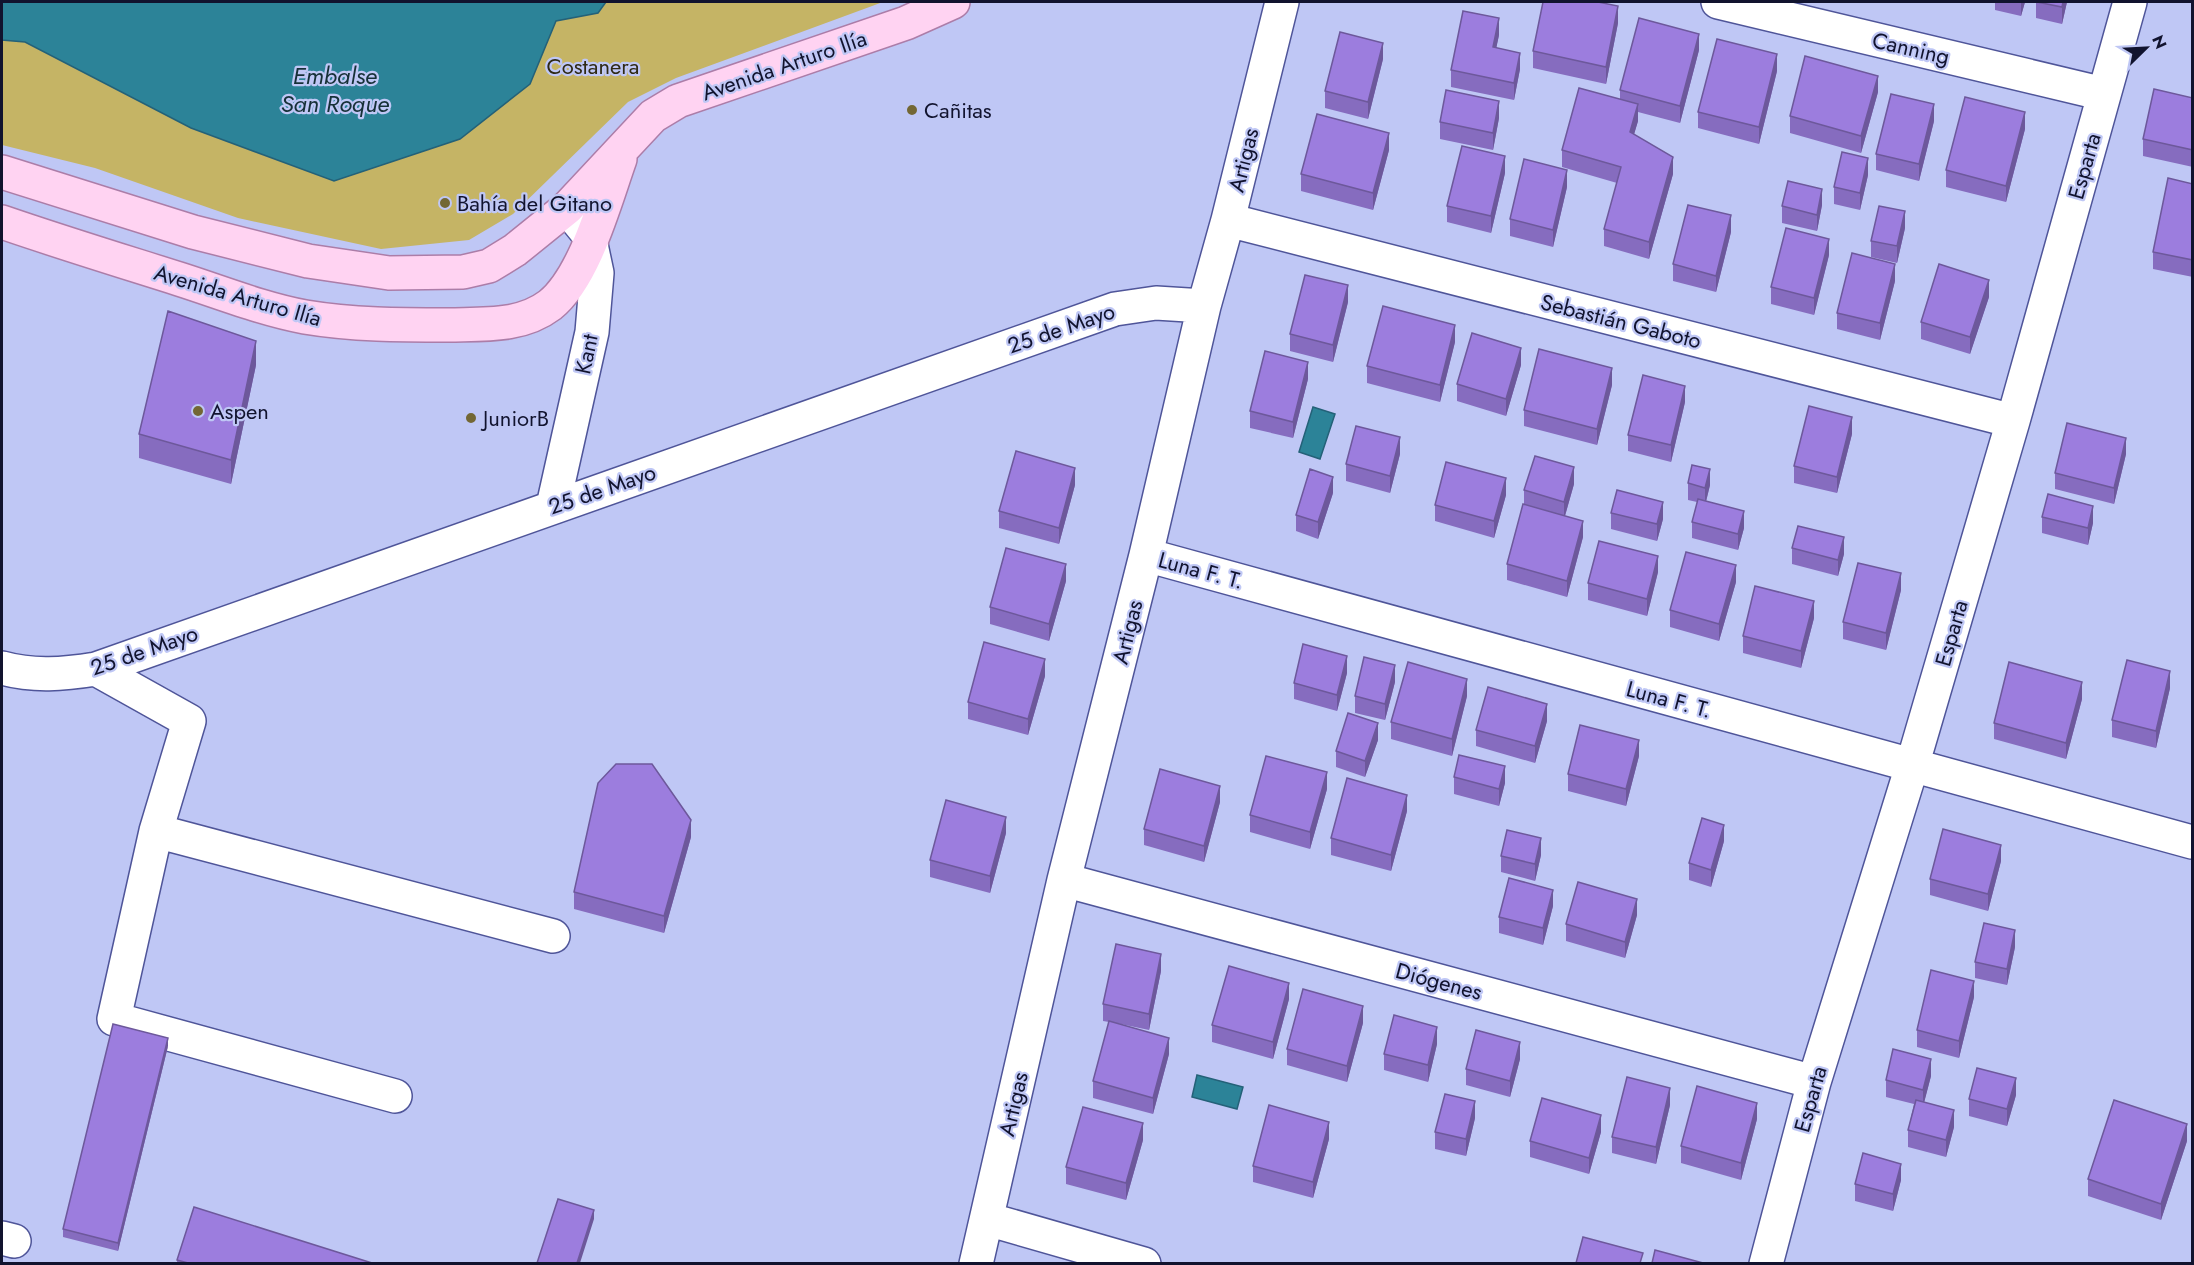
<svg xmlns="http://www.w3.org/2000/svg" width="2194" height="1265" viewBox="0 0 2194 1265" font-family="Jost,sans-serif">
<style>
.green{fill:#c5b465}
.water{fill:#2c8398;stroke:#246178;stroke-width:1.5}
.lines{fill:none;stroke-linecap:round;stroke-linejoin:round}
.minor-casing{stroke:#4f5599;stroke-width:36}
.major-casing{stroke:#ac7da8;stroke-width:36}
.minor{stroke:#fff;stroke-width:33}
.major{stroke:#ffd3f2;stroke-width:33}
.wall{fill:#866cbf}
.shaded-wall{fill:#6d589b}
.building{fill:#9c7dde;stroke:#6d589b;stroke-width:1.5}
.poi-dot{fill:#736734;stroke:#bfc7f5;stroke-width:2}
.labels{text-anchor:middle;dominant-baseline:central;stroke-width:4.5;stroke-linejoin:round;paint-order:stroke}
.street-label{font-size:22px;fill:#11132e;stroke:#bfc7f5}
.park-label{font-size:22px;fill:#2e2914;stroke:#bfc7f5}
.poi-label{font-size:22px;fill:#11132e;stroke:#bfc7f5;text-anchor:start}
.water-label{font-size:24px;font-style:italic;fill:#163037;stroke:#bfc7f5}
</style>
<rect width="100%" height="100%" fill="#bfc7f5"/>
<path class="green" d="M606 2H883L676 78 628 102 513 214 469 240 381 249 238 218 95 168 2 145V40L25 42 191 128 334 181 530 84 556 21 598 13Z"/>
<path class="water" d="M2 2H606L598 13 556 21 530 84 460 139 334 181 191 128 25 42 2 40Z
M1313 407 1335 414 1320 459 1299 452Z
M1197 1075 1243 1087 1237 1109 1192 1097Z"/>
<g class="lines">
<defs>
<path id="minor" d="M1718 2 2104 94
M1228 220 2013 421
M553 506 592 332 597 273 589 235 567 208
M1146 555 2192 842
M2 668C34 677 64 674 96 669L1115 309 1156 303 1204 306
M96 669 189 721 156 831 114 1019 395 1096
M156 831 553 936
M1064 880 1814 1082
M987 1219 1144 1264
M2 1238 14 1241
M976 1264 1064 880 1146 555 1204 306 1228 220 1282 2
M1766 1264 1814 1082 1912 766 2013 421 2130 2"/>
<path id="major" d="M2 172 193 232 308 261 389 273 463 272 489 266 515 250 567 208 653 116 678 101 906 23 953 2
M2 222C60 242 119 260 179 279 220 292 262 309 305 317 353 325 401 325 449 325 484 324 521 327 550 305 585 277 605 201 620 159"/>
</defs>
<use href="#minor" class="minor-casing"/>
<use href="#major" class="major-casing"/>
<use href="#minor" class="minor"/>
<use href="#major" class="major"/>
</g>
<path class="wall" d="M1995 2H2025L2021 16 1995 10Z
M2036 2H2067L2062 24 2036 18Z
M1618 23 1606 84 1533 68V51Z
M1499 35 1496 48 1520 69 1514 100 1451 87V70Z
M1699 50 1680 123 1638 112V121L1634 134 1673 174 1649 259 1604 246V229L1617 183 1562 167V150L1620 100V90Z
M1383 59 1368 119 1325 108V91Z
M1777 71 1759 144 1698 128V112Z
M1878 92 1861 153 1790 133V116Z
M2193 98V167L2143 156V139Z
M1499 118 1493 150 1440 139V122Z
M1934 121 1919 181 1876 170V154Z
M2025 129 2006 202 1946 187V170Z
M1389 150 1373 210 1301 191V174Z
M1505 173 1491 233 1447 222V206Z
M1868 175 1860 210 1834 204V187Z
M2193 184V277L2153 269V252Z
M1567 187 1553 247 1510 236V219Z
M1822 205 1817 231 1782 223V206Z
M1905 228 1897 263 1871 257V241Z
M1731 232 1716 292 1673 281V264Z
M1829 255 1814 315 1771 304V287Z
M1895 281 1880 340 1837 329V313Z
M1989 297 1970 354 1921 339V322Z
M1348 302 1333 362 1290 351V334Z
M1455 342 1440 402 1367 383V366Z
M256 365 231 484 139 458V434Z
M1521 365 1506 416 1457 401V384Z
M1308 379 1293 438 1250 428V411Z
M1612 385 1597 445 1524 426V410Z
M1685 402 1671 462 1628 451V435Z
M1852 434 1837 493 1794 483V466Z
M1400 454 1390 493 1346 481V464Z
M2126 454 2114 504 2055 489V473Z
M1688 483 1710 485 1706 502 1744 528 1738 550 1692 538V522L1697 502 1688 500Z
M1574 484 1565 516 1583 537 1567 597 1507 580V564L1524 504V490Z
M1075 485 1059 544 999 528V511Z
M1333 493 1318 539 1296 531V515Z
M1506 495 1494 538 1435 521V505Z
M1611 513 1663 519 1657 541 1611 529Z
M2042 517 2093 523 2088 545 2042 533Z
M1792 548 1844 554 1838 576 1792 564Z
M1658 572 1647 616 1588 600V583Z
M1066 581 1049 641 990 624V607Z
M1736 582 1719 641 1670 627V610Z
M1901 590 1886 650 1843 639V622Z
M1814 618 1801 668 1743 653V636Z
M1347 673 1337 711 1294 699V683Z
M1045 676 1028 735 968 719V702Z
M1395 682 1385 720 1355 713V696Z
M2170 688 2156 748 2112 737V720Z
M1467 696 1452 756 1391 739V722Z
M2082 699 2066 759 1994 739V723Z
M1547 721 1535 763 1476 746V730Z
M1378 740 1365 777 1336 767V751Z
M1639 756 1626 806 1568 791V774Z
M1454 777 1505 783 1499 806 1454 794Z
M1327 789 1310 849 1250 832V815Z
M1220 802 1204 862 1144 845V829Z
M1407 811 1391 871 1331 855V838Z
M1006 833 990 893 930 877V860Z
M691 837 664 933 574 909V892Z
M1724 841 1711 887 1689 880V863Z
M1541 855 1535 881 1501 872V856Z
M2001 861 1988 911 1930 895V879Z
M1553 906 1543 945 1499 933V917Z
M1637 915 1625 958 1566 941V924Z
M2015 947 2007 985 1975 978V962Z
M1161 971 1149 1030 1116 1023 1169 1054 1153 1114 1093 1098V1081L1109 1022 1103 1021V1004Z
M1974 997 1959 1058 1917 1047V1030Z
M1289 999 1273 1059 1212 1042V1025Z
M1363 1023 1347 1082 1287 1065V1049Z
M1437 1044 1428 1082 1384 1070V1054Z
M168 1046 118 1251 63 1237V1229Z
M1520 1059 1510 1097 1466 1085V1069Z
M1931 1076 1924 1102 1954 1127 1946 1157 1908 1147V1130L1914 1104 1886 1097V1080Z
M2016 1095 2007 1126 1969 1116V1099Z
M1670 1105 1656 1164 1612 1153V1137Z
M1475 1118 1466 1156 1435 1149V1132Z
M1757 1119 1741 1180 1681 1163V1146Z
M1601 1132 1589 1174 1530 1157V1141Z
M1329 1139 1313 1198 1253 1182V1166Z
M1143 1140 1126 1200 1066 1184V1167Z
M2187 1141 2161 1220 2088 1196V1179Z
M1901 1180 1893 1211 1855 1201V1184Z
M177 1260 372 1263H177Z"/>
<path class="shaded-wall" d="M2021 2H2025L2021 16Z
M2063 2H2067L2062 24V7Z
M1618 6V23L1606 84V67Z
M1499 18V35L1493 64V47Z
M1699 34V50L1680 123V106Z
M1383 43V59L1368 119V102Z
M1520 53V69L1514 100V83Z
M1777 54V71L1759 144V127Z
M1878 76V92L1861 153V136Z
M1499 101V118L1493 150V133Z
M1638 104V121L1630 148V132Z
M1934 104V121L1919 181V164Z
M2025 112V129L2006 202V186Z
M1389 133V150L1373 210V193Z
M1505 156V173L1491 233V216Z
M1673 157V174L1649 259V242Z
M1868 158V175L1860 210V193Z
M1567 170V187L1553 247V230Z
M1822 189V205L1817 231V215Z
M1905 211V228L1897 263V246Z
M1731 215V232L1716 292V276Z
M1829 239V255L1814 315V298Z
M1895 264V281L1880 340V323Z
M1989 280V297L1970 354V337Z
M1348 285V302L1333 362V345Z
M1455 325V342L1440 402V385Z
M256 341V365L231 484V460Z
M1521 348V365L1506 416V399Z
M1308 362V379L1293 438V422Z
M1612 368V385L1597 445V429Z
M1685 386V402L1671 462V445Z
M1852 417V434L1837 493V477Z
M1400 437V454L1390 493V476Z
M2126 438V454L2114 504V488Z
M1574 467V484L1564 519V502Z
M1075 468V485L1059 544V528Z
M1710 469V485L1705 505V488Z
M1333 477V493L1318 539V522Z
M1506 478V495L1494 538V521Z
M1663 502V519L1657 541V524Z
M2093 506V523L2088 545V528Z
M1744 511V528L1738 550V534Z
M1583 521V537L1567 597V581Z
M1844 537V554L1838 576V560Z
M1658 556V572L1647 616V599Z
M1066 564V581L1049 641V624Z
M1736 565V582L1719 641V624Z
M1901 573V590L1886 650V633Z
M1814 601V618L1801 668V651Z
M1347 656V673L1337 711V695Z
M1045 659V676L1028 735V719Z
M1395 665V682L1385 720V704Z
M2170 671V688L2156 748V731Z
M1467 679V696L1452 756V739Z
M2082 682V699L2066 759V743Z
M1547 704V721L1535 763V746Z
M1378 723V740L1365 777V761Z
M1639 740V756L1626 806V789Z
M1505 766V783L1499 806V789Z
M1327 772V789L1310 849V832Z
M1220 786V802L1204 862V846Z
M1407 795V811L1391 871V855Z
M1006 817V833L990 893V876Z
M691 820V837L664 933V916Z
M1724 825V841L1711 887V870Z
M1541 838V855L1535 881V864Z
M2001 845V861L1988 911V894Z
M1553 890V906L1543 945V928Z
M1637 899V915L1625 958V942Z
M2015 930V947L2007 985V969Z
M1161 954V971L1149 1030V1014Z
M1974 981V997L1959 1058V1041Z
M1289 983V999L1273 1059V1042Z
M1363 1006V1023L1347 1082V1066Z
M1437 1027V1044L1428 1082V1065Z
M168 1038V1046L118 1251V1243Z
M1169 1038V1054L1153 1114V1098Z
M1520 1042V1059L1510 1097V1081Z
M1931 1059V1076L1923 1107V1090Z
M2016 1078V1095L2007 1126V1109Z
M1670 1088V1105L1656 1164V1147Z
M1475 1101V1118L1466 1156V1139Z
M1757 1103V1119L1741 1180V1163Z
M1954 1110V1127L1946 1157V1140Z
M1601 1115V1132L1589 1174V1158Z
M1329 1122V1139L1313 1198V1182Z
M1143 1123V1140L1126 1200V1183Z
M2187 1124V1141L2161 1220V1204Z
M1901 1164V1180L1893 1211V1194Z
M594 1210V1219L580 1263H577Z"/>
<path class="building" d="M1543 2H1598L1618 6 1606 67 1533 51Z
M2037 2H2063L2062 7Z
M1463 11 1499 18 1493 47 1520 53 1514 83 1451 70Z
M1639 18 1699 34 1680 106 1620 90Z
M1340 32 1383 43 1368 102 1325 91Z
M1717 39 1777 54 1759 127 1698 112Z
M1805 56 1878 76 1861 136 1790 116Z
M1579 88 1638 104 1630 132 1673 157 1649 242 1604 229 1621 167 1562 150Z
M2154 89 2193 98V150L2143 139Z
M1446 90 1499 101 1493 133 1440 122Z
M1891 94 1934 104 1919 164 1876 154Z
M1965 97 2025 112 2006 186 1946 170Z
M1317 114 1389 133 1373 193 1301 174Z
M1462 146 1505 156 1491 216 1447 206Z
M1842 152 1868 158 1860 193 1834 187Z
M1524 159 1567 170 1553 230 1510 219Z
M2168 178 2193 184V260L2153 252Z
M1788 181 1822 189 1817 215 1782 206Z
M1688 205 1731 215 1716 276 1673 264Z
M1879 206 1905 211 1897 246 1871 241Z
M1786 228 1829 239 1814 298 1771 287Z
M1852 253 1895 264 1880 323 1837 313Z
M1939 264 1989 280 1970 337 1921 322Z
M1305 275 1348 285 1333 345 1290 334Z
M1383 306 1455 325 1440 385 1367 366Z
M168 311 256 341 231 460 139 434Z
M1472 333 1521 348 1506 399 1457 384Z
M1539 349 1612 368 1597 429 1524 410Z
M1265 351 1308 362 1293 422 1250 411Z
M1643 375 1685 386 1671 445 1628 435Z
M1809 406 1852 417 1837 477 1794 466Z
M2067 423 2126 438 2114 488 2055 473Z
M1356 426 1400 437 1390 476 1346 464Z
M1016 451 1075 468 1059 528 999 511Z
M1535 456 1574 467 1564 502 1524 490Z
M1446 462 1506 478 1494 521 1435 505Z
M1692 465 1710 469 1705 488 1688 483Z
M1310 469 1333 477 1318 522 1296 515Z
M1617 490 1663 502 1657 524 1611 513Z
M2048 494 2093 506 2088 528 2042 517Z
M1698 499 1744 511 1738 534 1692 522Z
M1523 504 1583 521 1567 581 1507 564Z
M1798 526 1844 537 1838 560 1792 548Z
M1599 541 1658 556 1647 599 1588 583Z
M1006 548 1066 564 1049 624 990 607Z
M1686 552 1736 565 1719 624 1670 610Z
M1858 563 1901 573 1886 633 1843 622Z
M1755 586 1814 601 1801 651 1743 636Z
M984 642 1045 659 1028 719 968 702Z
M1303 644 1347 656 1337 695 1294 683Z
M1364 657 1395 665 1385 704 1355 696Z
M2127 660 2170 671 2156 731 2112 720Z
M1408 662 1467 679 1452 739 1391 722Z
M2009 662 2082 682 2066 743 1994 723Z
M1488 687 1547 704 1535 746 1476 730Z
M1348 713 1378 723 1365 761 1336 751Z
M1580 725 1639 740 1626 789 1568 774Z
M1459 755 1505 766 1499 789 1454 777Z
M1266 756 1327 772 1310 832 1250 815Z
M616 764H652L691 820 664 916 574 892 598 783Z
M1160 769 1220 786 1204 846 1144 829Z
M1347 778 1407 795 1391 855 1331 838Z
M946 800 1006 817 990 876 930 860Z
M1702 818 1724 825 1711 870 1689 863Z
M1943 829 2001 845 1988 894 1930 879Z
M1507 830 1541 838 1535 864 1501 856Z
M1509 878 1553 890 1543 928 1499 917Z
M1578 882 1637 899 1625 942 1566 924Z
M1984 923 2015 930 2007 969 1975 962Z
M1116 944 1161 954 1149 1014 1103 1004Z
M1229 966 1289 983 1273 1042 1212 1025Z
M1931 970 1974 981 1959 1041 1917 1030Z
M1303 989 1363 1006 1347 1066 1287 1049Z
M1394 1015 1437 1027 1428 1065 1384 1054Z
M1109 1021 1169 1038 1153 1098 1093 1081Z
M113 1024 168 1038 118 1243 63 1229Z
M1476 1030 1520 1042 1510 1081 1466 1069Z
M1893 1049 1931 1059 1923 1090 1886 1080Z
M1977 1068 2016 1078 2007 1109 1969 1099Z
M1627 1077 1670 1088 1656 1147 1612 1137Z
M1697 1086 1757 1103 1741 1163 1681 1146Z
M1445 1094 1475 1101 1466 1139 1435 1132Z
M1542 1098 1601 1115 1589 1158 1530 1141Z
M1916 1100 1954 1110 1946 1140 1908 1130Z
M2114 1100 2187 1124 2161 1204 2088 1179Z
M1269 1105 1329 1122 1313 1182 1253 1166Z
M1083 1107 1143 1123 1126 1183 1066 1167Z
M1863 1153 1901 1164 1893 1194 1855 1184Z
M558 1199 594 1210 577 1263H537Z
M194 1207 372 1263H188L177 1260Z
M1583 1237 1643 1253 1640 1263H1576Z
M1655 1250 1703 1263H1652Z"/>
<g class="poi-dot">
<circle cx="912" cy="110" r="6"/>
<circle cx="445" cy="203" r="6"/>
<circle cx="198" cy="411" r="6"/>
<circle cx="471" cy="418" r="6"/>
</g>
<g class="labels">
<g class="street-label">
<text transform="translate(1911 48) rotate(13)">Canning</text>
<text transform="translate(784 65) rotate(-19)">Avenida Arturo Ilía</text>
<text transform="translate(1243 160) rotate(-76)">Artigas</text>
<text transform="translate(2084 166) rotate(-74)">Esparta</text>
<text transform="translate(238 295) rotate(16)">Avenida Arturo Ilía</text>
<text transform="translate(1621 321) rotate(14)">Sebastián Gaboto</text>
<text transform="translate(1061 328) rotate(-19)">25 de Mayo</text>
<text transform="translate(586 354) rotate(-78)">Kant</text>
<text transform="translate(602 489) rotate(-19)">25 de Mayo</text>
<text transform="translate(1201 570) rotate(15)">Luna F. T.</text>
<text transform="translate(1127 632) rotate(-76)">Artigas</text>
<text transform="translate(1951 633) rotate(-74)">Esparta</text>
<text transform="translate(144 650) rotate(-19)">25 de Mayo</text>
<text transform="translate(1669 699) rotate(15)">Luna F. T.</text>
<text transform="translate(1439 981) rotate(15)">Diógenes</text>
<text transform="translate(1810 1099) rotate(-74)">Esparta</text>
<text transform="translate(1013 1104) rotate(-77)">Artigas</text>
</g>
<g class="park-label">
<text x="593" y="66">Costanera</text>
</g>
<g class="poi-label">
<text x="924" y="110">Cañitas</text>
<text x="457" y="203">Bahía del Gitano</text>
<text x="210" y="411">Aspen</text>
<text x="483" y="418">JuniorB</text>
</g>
<g class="water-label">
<text x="335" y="75">Embalse<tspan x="335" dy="28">San Roque</tspan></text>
</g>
</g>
<rect width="2194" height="1265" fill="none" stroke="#11132e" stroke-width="6"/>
<g transform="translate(2146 48) rotate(66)" stroke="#bfc7f5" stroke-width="4.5" paint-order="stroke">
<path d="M0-4.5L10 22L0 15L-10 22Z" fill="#11132e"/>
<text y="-9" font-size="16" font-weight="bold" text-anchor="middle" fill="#11132e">N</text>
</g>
</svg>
